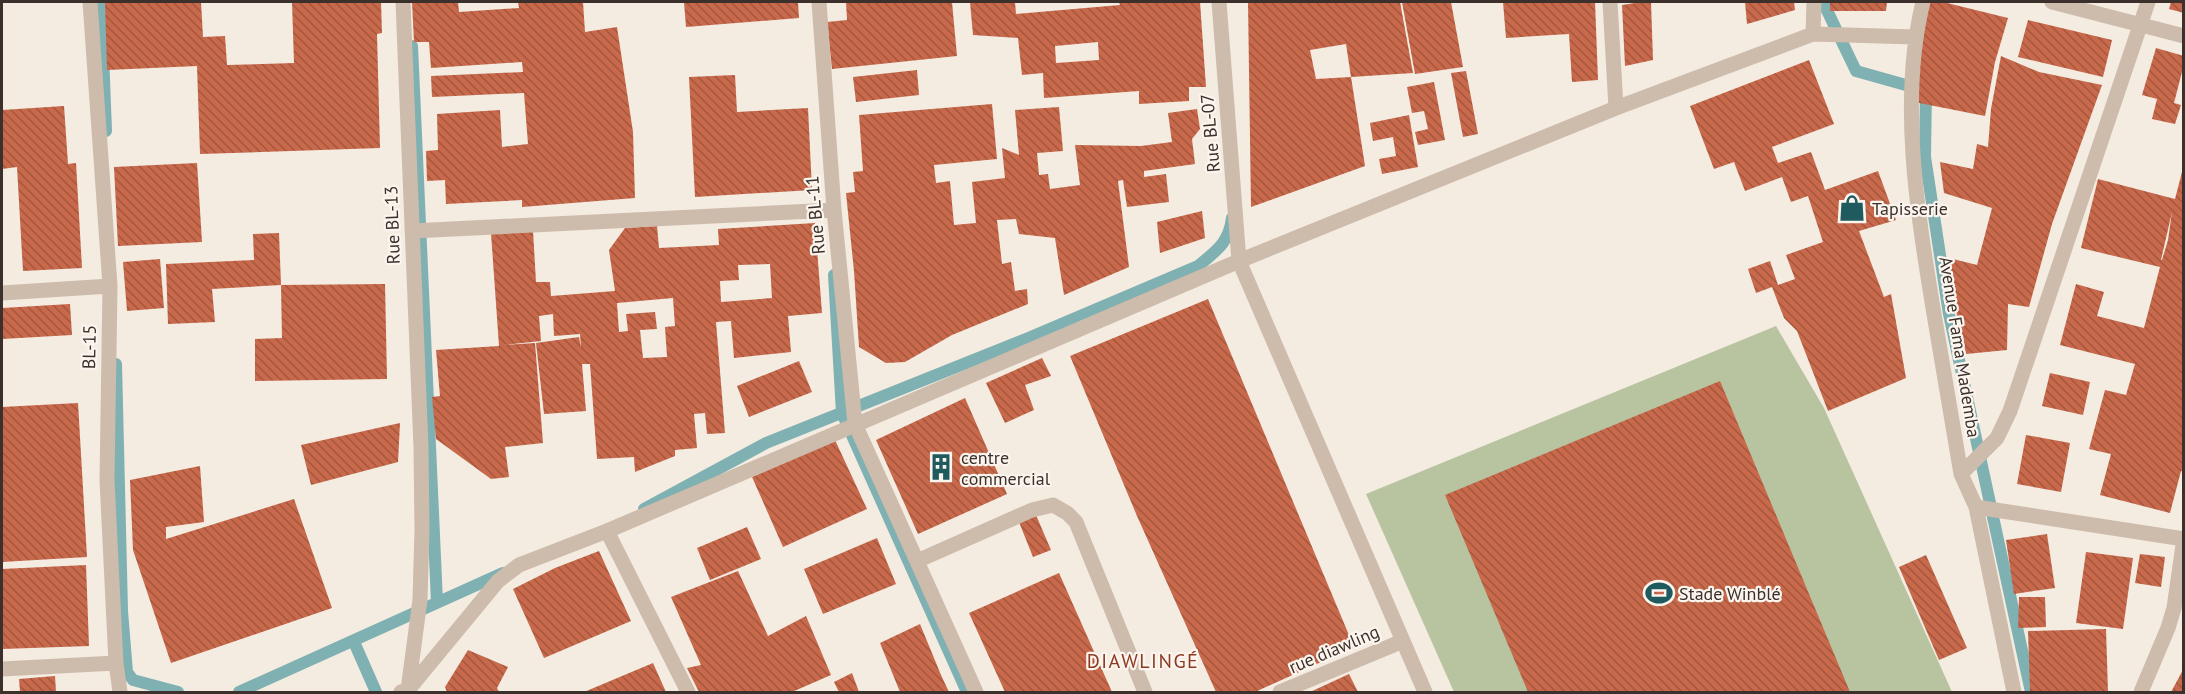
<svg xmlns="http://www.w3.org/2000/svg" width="2185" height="694" viewBox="0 0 2185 694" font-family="'PT Sans',sans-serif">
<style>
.park{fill:#b8c4a0}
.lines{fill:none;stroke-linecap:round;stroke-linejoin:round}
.stream{stroke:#7fb0b2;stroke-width:12}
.building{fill:url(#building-back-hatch);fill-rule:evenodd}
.minor{stroke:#cdbbac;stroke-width:15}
.labels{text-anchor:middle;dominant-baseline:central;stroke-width:4.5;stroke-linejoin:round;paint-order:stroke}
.street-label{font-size:18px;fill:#3b302b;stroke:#fbf5ee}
.poi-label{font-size:18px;fill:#3b302b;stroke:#fbf5ee;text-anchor:start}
.neighbourhood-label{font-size:20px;letter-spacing:1.5px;fill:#8c3b22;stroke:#fbf5ee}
</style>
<defs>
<pattern id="building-back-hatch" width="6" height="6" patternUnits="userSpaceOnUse" patternTransform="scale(1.5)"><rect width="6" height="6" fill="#c8694b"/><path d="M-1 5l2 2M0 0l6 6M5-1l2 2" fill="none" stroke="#a4573f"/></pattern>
</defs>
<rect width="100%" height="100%" fill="#f4ebe1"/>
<path class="park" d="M1776 326 1824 408 1952 692H1454L1366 494Z"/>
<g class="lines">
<path class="stream" d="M101 2 106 131
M1823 2 1856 71 1920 89
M412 46 437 602
M1926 88 1925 157 1949 314 2031 692
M834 275 842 413 967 692
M116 364 122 611 127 672 133 680 178 692
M644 509 766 443 1026 339 1198 266C1216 251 1229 243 1232 218
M354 642 376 692
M239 692 503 573"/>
</g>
<path class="building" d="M105 2H201L203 37 225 36 227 65 294 63 292 2H381L382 33 377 34 380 148 200 154 197 66 107 70Z
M412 2H458L459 12 519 8 518 2H558V3L583 2 585 32 617 27 633 132 635 198 522 207V200L446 204 445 180 427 181 426 151 438 150 437 114 500 110 502 147 528 144 524 93 432 97 431 76 523 72 522 62 431 68 429 42H414Z
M684 2H798L799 18 686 27Z
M846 2H952L957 56 832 69 827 22 847 20Z
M970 2H1015L1016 14 1120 5 1119 2H1200L1206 87H1189V101L1139 104V91L1044 98 1043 73 1022 75 1018 38 973 35ZM1098 42 1099 60 1056 63 1055 46Z
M1248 2H1400L1413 73 1351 77 1346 44 1310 50 1316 79 1351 77 1365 166 1251 207Z
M1402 2H1451L1463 67 1415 74Z
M1503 2H1595L1598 80 1572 82 1569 34 1506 38Z
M1642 2H1651L1653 60 1625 66 1622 5Z
M1745 2H1794L1795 10 1747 24Z
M1830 2H1887L1886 11H1830Z
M1923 2H1943L2008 18 1995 62 1985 116 1909 101Z
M2171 2H2184V13L2169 9Z
M2028 20 2112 40 2103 77 2018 57Z
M2156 48 2184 56V64L2174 103 2181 105 2175 124 2152 119 2157 99 2142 95Z
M2001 56 2039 72 2102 85 2052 224 2029 307 2008 304 2007 350 1966 354 1955 306 1949 258 1977 265 1992 208 1944 193 1940 162 1973 169 1977 144 1988 147 1991 109Z
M1809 60 1834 124 1772 147 1778 163 1811 152 1825 190 1878 171 1896 220 1859 231 1884 297 1891 294 1906 378 1828 411 1797 331 1784 318 1772 287 1756 293 1748 269 1770 261 1778 285 1795 279 1786 255 1823 242 1808 196 1791 202 1782 177 1745 191 1734 162 1714 169 1690 106Z
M917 70 919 95 856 102 853 77Z
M1466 71 1478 134 1463 137 1451 73Z
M735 75 737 112 808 108 812 190 695 197 689 77Z
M1434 82 1445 140 1418 145 1415 132 1428 129 1424 111 1412 113 1407 87Z
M992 104 997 159 934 165 936 183 950 181 954 225 976 223 972 182 1005 178 1002 148 1019 155 1015 110 1059 107 1063 151 1037 153 1039 175 1048 174 1050 189 1080 185 1075 145 1141 146 1172 142 1168 113 1197 109 1200 129 1192 139 1195 164 1144 171V177L1166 174 1169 202 1127 207 1123 180 1118 181 1129 267 1064 295 1055 238 1019 234 1016 219 997 220 1002 264 1011 262 1015 291 1027 289 1028 304 952 335 905 362 886 363 859 347 854 271 846 193 855 192 853 172 863 171 859 115Z
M64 106 68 164 76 163 82 268 23 271 17 167 2 169V110Z
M1409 115 1418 167 1382 174 1379 159 1396 156 1393 137 1373 141 1370 123Z
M197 163 202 242 118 246 114 167Z
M2183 168 2184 472 2181 471 2170 513 2100 495 2111 454 2089 449 2105 390 2126 395 2135 364 2060 345 2076 284 2104 292 2097 316 2144 328 2160 267 2081 248 2098 179 2175 199ZM2172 212 2168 240 2162 260H2161Z
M1202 211 1205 238 1160 253 1157 222Z
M815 223 822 313 788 316 791 352 734 358 731 321 716 322 725 433 707 434 705 413 694 414 697 448 675 450V456L635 472 634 457 597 459 590 364H582L586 411 544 414 536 343 579 337 581 348 580 334 554 336 553 314 539 316 541 341 503 345 535 343 543 443 505 447 509 477 491 479 436 439 432 397 440 396 436 350 499 346 491 233 533 231 536 282H550L551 296 615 291 609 250 625 228 657 226 659 248 719 245 718 229ZM770 264 772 298 721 302 720 281 739 280 738 265ZM673 298 675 326 665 327 667 357 643 358 640 330 657 329 655 312 626 314 628 331 619 332 617 303Z
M279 233 281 285 212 289 215 322 168 324 166 264 254 260 253 234Z
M160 259 164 308 127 311 123 262Z
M385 284 387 379 255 381V339L282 338 281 285Z
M1208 299 1354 647 1255 692H1216L1137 516 1070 356Z
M70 304 72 335 2 339V308Z
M1042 358 1051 376 1025 385 1034 410 1005 423 986 383Z
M799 361 812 392 749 417 737 386Z
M2050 373 2090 382 2083 415 2042 406Z
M1720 381 1850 692H1528L1445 495Z
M965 398 1007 494 918 534 876 440Z
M78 403 87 557 2 562V407Z
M400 423 398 462 311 485 301 445Z
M2026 435 2070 443 2061 492 2017 484Z
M835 440 867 509 783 547 752 477Z
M200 466 204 522 166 527V539L294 499 332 608 171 663 133 550 130 480Z
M1036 515 1051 550 1033 557 1019 522Z
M747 527 761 559 710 580 697 548Z
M2047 534 2055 588 2014 594 2006 540Z
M877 538 896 584 823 614 804 569Z
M599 551 631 621 544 658 513 589 555 568Z
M2086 552 2133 558 2123 629 2076 623Z
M2140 554 2165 557 2161 587 2135 583Z
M1926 555 1967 648 1939 660 1899 567Z
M86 565 89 646 2 649V569Z
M738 571 768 636 806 616 831 675 792 692H699L687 668 701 665 671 597Z
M1059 573 1112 692H1005L969 613Z
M2019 597H2045L2046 627 2018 628Z
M920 624 941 675 949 692H900L880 643Z
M2106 629 2108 692H2030L2028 631Z
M468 650 508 667 497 688 499 692H447L445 687Z
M653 663 666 692H584Z
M2184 668V692H2171Z
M852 673 859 692H839L834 682Z
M1349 674 1358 692H1310Z
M55 676 56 692H20L19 679Z"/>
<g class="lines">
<path class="minor" d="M90 2 110 286 107 480 116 663 120 692
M403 2 421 447 422 530 420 600 408 690
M819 2 834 210 855 424 976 692
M1219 2 1239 261 1425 692
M1610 2 1616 108
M1923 2C1899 99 1917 210 1933 308 1942 364 1952 419 1961 474L1976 507 2014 692
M2052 2 2184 36
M1813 34 1814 2
M412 231 834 210
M2 293 110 286
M1961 474 1997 438 2010 411 2148 2
M1976 507 2184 539
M607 531 688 692
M917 561 1032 510 1053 505 1067 513 1076 522 1145 692
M2 669 116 663
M401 692 408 690 498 581 519 565 607 531 1239 261 1616 108 1813 34 1915 37
M1280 692 1403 641
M2141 692 2168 628 2174 608 2184 538"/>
</g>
<defs>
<symbol id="shop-bare" viewBox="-9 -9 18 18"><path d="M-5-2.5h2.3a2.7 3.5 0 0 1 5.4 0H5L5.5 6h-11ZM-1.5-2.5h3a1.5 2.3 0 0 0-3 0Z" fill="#1f5a5e" stroke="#fbf5ee" stroke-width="2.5" paint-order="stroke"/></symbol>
<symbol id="building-bare" viewBox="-9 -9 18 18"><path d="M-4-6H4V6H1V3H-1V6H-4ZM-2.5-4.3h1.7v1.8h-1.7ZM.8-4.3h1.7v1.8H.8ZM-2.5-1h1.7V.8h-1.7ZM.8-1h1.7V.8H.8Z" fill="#1f5a5e" stroke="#fbf5ee" stroke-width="2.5" paint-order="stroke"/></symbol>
<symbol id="stadium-bare" viewBox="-9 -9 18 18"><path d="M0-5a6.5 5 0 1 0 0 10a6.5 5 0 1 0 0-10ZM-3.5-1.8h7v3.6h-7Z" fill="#1f5a5e" stroke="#fbf5ee" stroke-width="2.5" paint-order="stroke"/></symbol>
</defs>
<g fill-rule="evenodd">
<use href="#shop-bare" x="1833" y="189" width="38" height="38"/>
<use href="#building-bare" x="922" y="448" width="38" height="38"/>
<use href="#stadium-bare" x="1640" y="574" width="38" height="38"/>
</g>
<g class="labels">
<g class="street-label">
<text transform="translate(1210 133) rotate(-95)">Rue BL-07</text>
<text transform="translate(815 215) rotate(-95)">Rue BL-11</text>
<text transform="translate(392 225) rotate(-92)">Rue BL-13</text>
<text transform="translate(89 347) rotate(-89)">BL-15</text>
<text transform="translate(1960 347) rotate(81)">Avenue Fama Mademba</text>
<text transform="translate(1334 649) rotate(-23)">rue diawling</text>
</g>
<g class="poi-label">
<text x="1872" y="208">Tapisserie</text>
<text x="961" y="457">centre<tspan x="961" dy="21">commercial</tspan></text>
<text x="1679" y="593">Stade Winblé</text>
</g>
<g class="neighbourhood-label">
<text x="1143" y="661">DIAWLINGÉ</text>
</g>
</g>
<rect width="2185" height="694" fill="none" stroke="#3b302b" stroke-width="6"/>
</svg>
